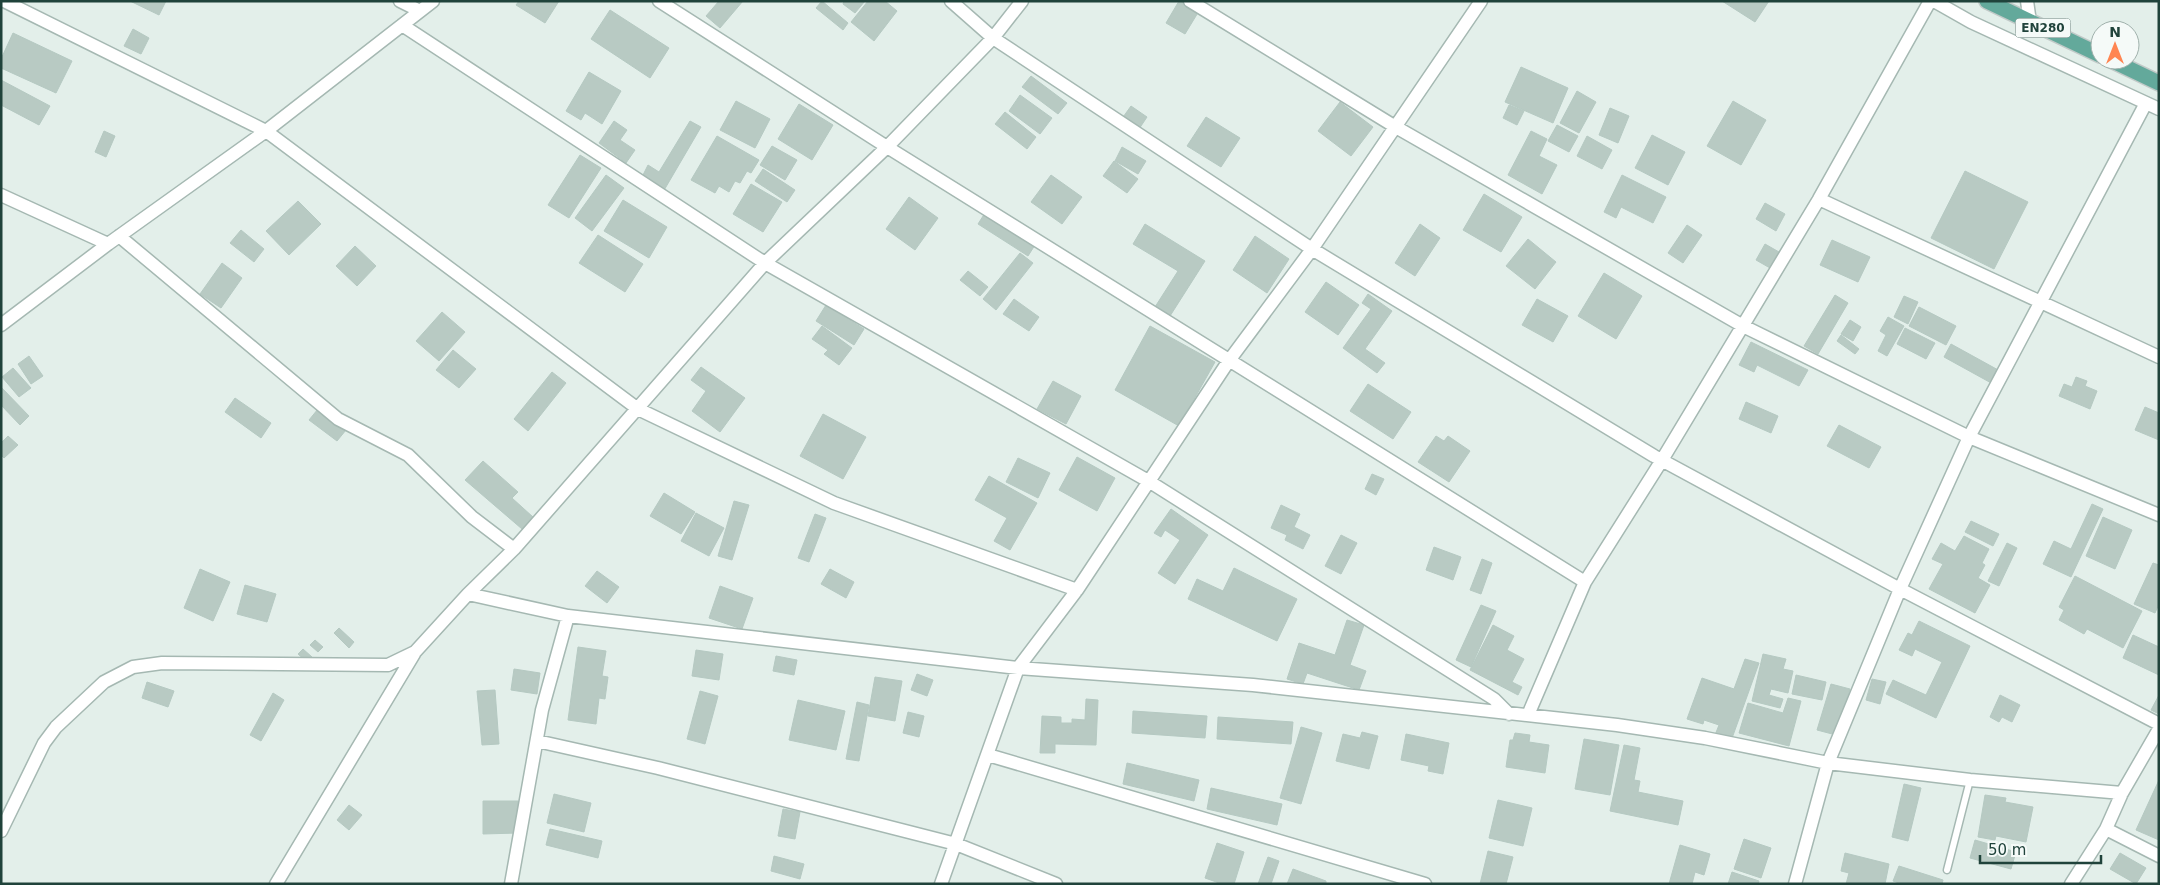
<svg xmlns="http://www.w3.org/2000/svg" width="2160" height="885" viewBox="0 0 2160 885" font-family="'DejaVu Sans',sans-serif">
<style>
.building{fill:#b8cac3;stroke:#b5c9c2}
.lines{fill:none;stroke-linecap:round;stroke-linejoin:round}
.lane-casing{stroke:#a5b8b2;stroke-width:9}
.street-casing{stroke:#a5b8b2;stroke-width:15}
.primary-casing{stroke:#c1cac8;stroke-width:18}
.lane{stroke:#fff;stroke-width:6}
.street{stroke:#fff;stroke-width:12}
.primary{stroke:#63a99b;stroke-width:15}
.labels{text-anchor:middle;dominant-baseline:central;stroke-width:5;stroke-linejoin:round;paint-order:stroke}
.shield{fill:#f5faf8;stroke:#607a74;stroke-width:1}
.shield-label{font-size:12px;font-weight:bold;fill:#20433b}
</style>
<rect width="100%" height="100%" fill="#e3efea"/>
<path class="building" d="M130 1H166L159 15Z
M519 1H559L545 23 516 5Z
M719 1H743L720 28 706 16Z
M822 1 848 23 843 30 816 8Z
M844 1H865L855 13 843 4Z
M868 1H885L897 11 874 41 851 22Z
M1179 1H1193L1202 6 1185 34 1166 23Z
M1722 1H1769L1755 22Z
M610 10 669 48 650 78 591 39Z
M133 29 149 38 141 54 124 46Z
M13 33 72 61 56 93 1 68V59Z
M1521 67 1568 88 1553 123 1505 102Z
M589 72 621 91 602 124 585 113 581 120 566 111Z
M1031 76 1067 103 1058 114 1022 87Z
M1 80 50 106 39 125 1 105Z
M1577 91 1596 102 1579 133 1560 123Z
M1020 95 1052 118 1040 134 1009 111Z
M736 101 770 119 755 148 720 130Z
M1733 101 1766 120 1741 165 1707 146Z
M1340 102 1373 127 1351 156 1318 131Z
M799 104 833 125 812 160 778 139Z
M1509 105 1524 111 1517 125 1503 118Z
M1131 106 1147 117 1137 132 1121 120Z
M1610 108 1629 116 1618 143 1599 135Z
M1005 112 1036 137 1027 149 995 124Z
M1206 117 1240 138 1221 167 1187 146Z
M614 121 627 130 620 140 635 150 626 163 599 143Z
M690 121 701 127 663 192 641 179 648 165 659 172Z
M1557 125 1578 136 1569 152 1548 141Z
M104 131 115 136 106 157 95 152Z
M1531 131 1547 139 1539 156 1557 165 1542 194 1508 175Z
M1652 135 1685 152 1668 185 1635 168Z
M717 136 759 160 751 173 747 171 740 183 735 181 729 192 719 186 715 193 691 180Z
M1587 136 1612 150 1602 169 1577 156Z
M772 146 797 160 785 180 760 165Z
M1122 147 1146 161 1138 174 1115 161Z
M580 155 601 168 569 218 548 205Z
M1114 161 1138 179 1127 193 1103 176Z
M763 169 795 190 787 202 755 181Z
M1965 171 2028 202 1994 269 1931 238Z
M606 175 624 188 592 231 575 218Z
M1051 175 1082 197 1062 224 1031 202Z
M1622 175 1666 197 1653 223 1621 207 1616 218 1604 212Z
M751 184 782 202 763 232 733 214Z
M1484 194 1522 217 1501 252 1463 230Z
M909 197 938 218 915 250 886 229Z
M623 200 667 227 649 258 604 231Z
M298 201 321 224 289 255 266 231Z
M1765 203 1785 214 1776 231 1756 219Z
M985 213 1035 245 1028 256 978 224Z
M1145 224 1205 261 1170 316 1155 307 1178 271 1133 244Z
M1420 224 1440 238 1415 276 1395 263Z
M1687 225 1702 235 1683 263 1668 253Z
M241 230 264 249 254 262 230 243Z
M598 235 643 264 625 292 579 263Z
M1255 236 1289 259 1267 293 1233 270Z
M1528 239 1556 262 1535 289 1506 266Z
M1832 240 1870 257 1858 282 1820 265Z
M1765 244 1779 252 1770 268 1756 260Z
M355 246 376 266 357 286 336 266Z
M1020 253 1033 263 996 310 983 299Z
M222 263 242 278 221 308 200 294Z
M968 271 988 287 980 296 960 280Z
M1604 273 1642 296 1616 339 1578 316Z
M1326 282 1359 305 1338 335 1305 312Z
M1368 294 1392 311 1365 349 1385 363 1377 373 1343 348 1371 309 1362 303Z
M1835 295 1848 303 1818 354 1804 346Z
M1904 296 1918 302 1908 324 1894 317Z
M1014 299 1039 317 1029 331 1003 314Z
M1537 299 1568 316 1553 342 1522 325Z
M826 305 864 329 854 345 816 321Z
M1919 307 1956 326 1946 345 1909 326Z
M442 312 465 332 439 361 416 341Z
M1888 317 1904 326 1887 356 1878 351 1886 335 1880 331Z
M1850 320 1861 327 1853 341 1841 334Z
M822 326 852 348 839 365 824 354 828 350 812 339Z
M1150 326 1215 362 1179 426 1115 390Z
M1905 328 1935 343 1926 359 1897 344Z
M1841 335 1859 349 1855 354 1837 341Z
M1751 342 1808 370 1799 386 1757 365 1754 372 1739 365Z
M1951 344 2000 371 1993 384 1944 357Z
M453 350 476 369 459 388 436 370Z
M29 356 43 376 31 384 18 364Z
M701 367 745 398 720 432 692 411 706 391 691 380Z
M13 368 31 388 19 397 2 377Z
M552 372 566 383 528 431 514 419Z
M2076 377 2087 381 2085 386 2097 391 2090 409 2059 396 2064 384 2072 387Z
M1053 381 1081 396 1066 424 1037 409Z
M1368 384 1411 412 1393 439 1350 411Z
M1 387 29 416 20 425 1 405Z
M235 398 271 423 261 438 225 412Z
M1746 402 1778 416 1771 433 1739 419Z
M2145 407 2159 413V440L2135 430Z
M318 409 346 430 337 441 309 420Z
M823 414 866 437 843 479 800 456Z
M1839 425 1881 447 1869 468 1827 446Z
M8 436 18 445 4 458 1 455V443Z
M1436 436 1444 441 1448 436 1470 451 1449 482 1418 462Z
M1077 457 1115 478 1097 511 1059 490Z
M1018 458 1050 473 1038 498 1006 482Z
M483 461 518 492 512 498 533 517 522 529 465 480Z
M1372 474 1384 479 1376 495 1365 489Z
M989 476 1037 503 1010 550 994 541 1007 518 975 500Z
M664 493 695 512 681 534 650 516Z
M734 501 749 505 732 560 718 556Z
M2092 504 2103 509 2071 577 2043 564 2054 541 2071 549Z
M1281 505 1300 514 1294 527 1310 535 1303 549 1285 540 1287 535 1271 528Z
M1171 509 1208 535 1175 584 1158 573 1180 540 1165 530 1161 537 1154 533Z
M696 513 724 528 709 556 681 541Z
M815 514 826 518 809 562 798 558Z
M2103 517 2132 530 2115 569 2086 556Z
M1971 521 1999 534 1993 546 1965 532Z
M1341 535 1357 543 1341 574 1325 566Z
M1964 536 1989 549 1982 563 1985 565 1978 578 1990 585 1975 613 1929 589 1943 564 1932 559 1941 543 1955 551Z
M2007 543 2017 548 1999 586 1988 581Z
M1434 547 1461 557 1453 580 1426 570Z
M1482 559 1492 563 1481 594 1470 590Z
M2153 563 2159 565V604L2155 613 2134 604Z
M1234 568 1297 599 1277 641 1188 599 1197 579 1223 591Z
M200 569 230 582 213 621 184 608Z
M830 569 854 582 846 598 821 584Z
M597 571 619 587 607 603 585 586Z
M2075 576 2142 611 2123 648 2087 629 2084 634 2059 620 2064 610 2059 607Z
M245 585 276 594 267 622 237 614Z
M720 586 753 598 742 629 709 618Z
M1481 605 1496 611 1471 667 1456 660Z
M1347 620 1364 625 1350 665 1366 671 1359 690 1307 673 1303 684 1287 679 1299 643 1335 655Z
M1919 621 1970 646 1936 718 1886 694 1893 680 1926 695 1942 662 1915 649 1912 656 1899 650 1908 633 1912 635Z
M1493 625 1514 636 1507 650 1524 659 1512 682 1522 687 1518 695 1470 670Z
M339 628 354 642 349 648 334 633Z
M2133 635 2159 647V675L2123 658Z
M315 640 323 647 318 652 310 645Z
M578 647 606 651 602 676 608 677 605 699 599 698 596 724 568 720Z
M303 649 312 657 307 662 298 654Z
M696 650 723 654 719 680 692 676Z
M1763 654 1786 659 1783 669 1793 671 1788 693 1771 689 1769 695 1783 699 1780 708 1752 701Z
M776 656 797 660 794 675 773 671Z
M1745 659 1759 663 1731 741 1715 735 1719 725 1704 720 1703 724 1687 719 1702 678 1734 689Z
M514 669 540 673 537 694 511 690Z
M917 674 933 680 927 696 911 690Z
M1796 675 1826 682 1822 700 1792 694Z
M875 677 902 681 895 721 868 716Z
M1872 679 1886 682 1880 704 1866 700Z
M147 682 174 691 168 707 142 698Z
M1831 684 1850 689 1836 735 1817 730Z
M495 690 499 744 482 745 477 691Z
M700 691 718 696 705 744 687 739Z
M273 693 284 700 261 741 250 735Z
M2000 695 2020 705 2012 722 2002 717 1999 722 1990 717Z
M2159 695V714L2151 710Z
M1788 698 1801 701 1789 746 1739 733 1748 703 1783 713Z
M1086 699 1098 700 1096 745 1055 744V753H1040L1042 716 1061 717V723H1072V719L1085 720Z
M798 700 845 711 836 750 789 740Z
M857 702 869 705 859 761 846 759Z
M1133 711 1207 716 1205 738 1132 733Z
M908 712 924 716 919 737 903 733Z
M1218 717 1293 722 1291 744 1217 739Z
M1301 727 1322 733 1301 804 1280 798Z
M1362 732 1378 736 1369 769 1336 761 1343 734 1360 738Z
M1515 733 1530 735 1529 742 1549 745 1545 773 1506 767 1510 740H1513Z
M1406 734 1449 743 1443 774 1428 771 1429 766 1401 760Z
M1584 739 1619 745 1610 795 1575 789Z
M1624 745 1640 748 1634 780 1640 781 1638 792 1683 801 1678 825 1610 811Z
M1127 763 1199 780 1194 801 1123 784Z
M2159 780V840L2136 830Z
M1904 784 1921 788 1908 841 1892 837Z
M1211 788 1282 804 1277 825 1207 809Z
M554 794 591 803 584 832 547 823Z
M1985 795 2006 798 2005 802 2033 807 2026 842 1996 836 1995 840 1978 837Z
M1498 800 1532 808 1523 846 1489 838Z
M483 801H518V833L483 834Z
M349 805 362 815 349 830 337 820Z
M783 809 800 812 795 839 778 836Z
M550 829 602 841 598 858 546 845Z
M1744 839 1771 848 1761 878 1734 869Z
M1975 840 2016 852 2011 869 1970 858Z
M1217 843 1244 852 1234 884H1222L1205 878Z
M1680 845 1710 854 1704 875 1695 872 1692 884H1669Z
M1488 851 1513 857 1506 884H1480Z
M1845 853 1889 864 1885 884H1846L1849 873 1841 871Z
M2120 853 2146 868 2136 884 2110 869Z
M774 856 804 864 800 879 771 871Z
M1268 857 1279 861 1271 884H1258Z
M1899 866 1943 880 1942 884H1902L1893 881Z
M1293 869 1326 881V884H1287Z
M1732 872 1759 881 1758 884H1728Z"/>
<g class="lines">
<defs>
<path id="lane" d="M1947 870 1970 780"/>
<path id="street" d="M4 1 266 131 638 409 834 503 1077 590
M400 1 420 11
M659 1 887 147 765 263 514 549 468 594 568 616 1018 668 1253 685 1617 725 1705 738 1828 763 1970 780 2122 793
M951 1 993 38 1312 249 1654 456 1900 589 2159 724
M1022 1 993 38 887 147 1585 582
M1190 1 1394 126 1743 326 1969 437 2159 515
M1934 1 1971 22 2159 109
M2027 1 2030 22
M402 25 765 263 1150 482 1494 699 1509 714
M1 195 108 244
M1819 199 2159 357
M119 236 338 419 408 455 472 517 514 549
M1 325 108 244 266 131 433 1
M1528 715 1585 582 1662 460 1819 199 1930 1
M537 741 658 768 956 844 1056 884
M988 755 1425 884
M2106 829 2159 856
M1 831 44 743 56 727 104 682 133 667 162 663 388 665 415 652 468 594
M276 884 414 654
M511 884 542 710 568 616
M941 884 1018 668 1077 590 1228 362 1312 249 1481 1
M1795 884 1828 763 1900 589 1969 437 2146 103
M2071 884 2106 829 2122 793 2159 729"/>
<path id="primary" d="M1987 1 2100 55
M2111 60 2159 83"/>
</defs>
<use href="#lane" class="lane-casing"/>
<use href="#street" class="street-casing"/>
<use href="#primary" class="primary-casing"/>
<use href="#lane" class="lane"/>
<use href="#street" class="street"/>
<use href="#primary" class="primary"/>
</g>
<g class="labels">
<rect class="shield" x="2015.5" y="18.5" width="55" height="19" rx="4"/>
<g class="shield-label">
<text x="2043" y="28">EN280</text>
</g>
</g>
<rect width="2160" height="885" fill="none" stroke="#20433b" stroke-width="5"/>
<g transform="translate(2115 45)"><circle r="24" fill="#f5faf8" stroke="#a0b1ac"/>
<path d="M0-4L9 19L0 12L-9 19Z" fill="#ff8551"/>
<text y="-8" font-size="14" font-weight="bold" text-anchor="middle" fill="#20433b">N</text>
</g>
<path d="M1980 855v8h121v-8" fill="none" stroke="#20433b" stroke-width="2.5"/>
<text x="1988" y="855" font-size="15" fill="#20433b" stroke="#f5faf8" stroke-width="4" paint-order="stroke">50 m</text>
</svg>
